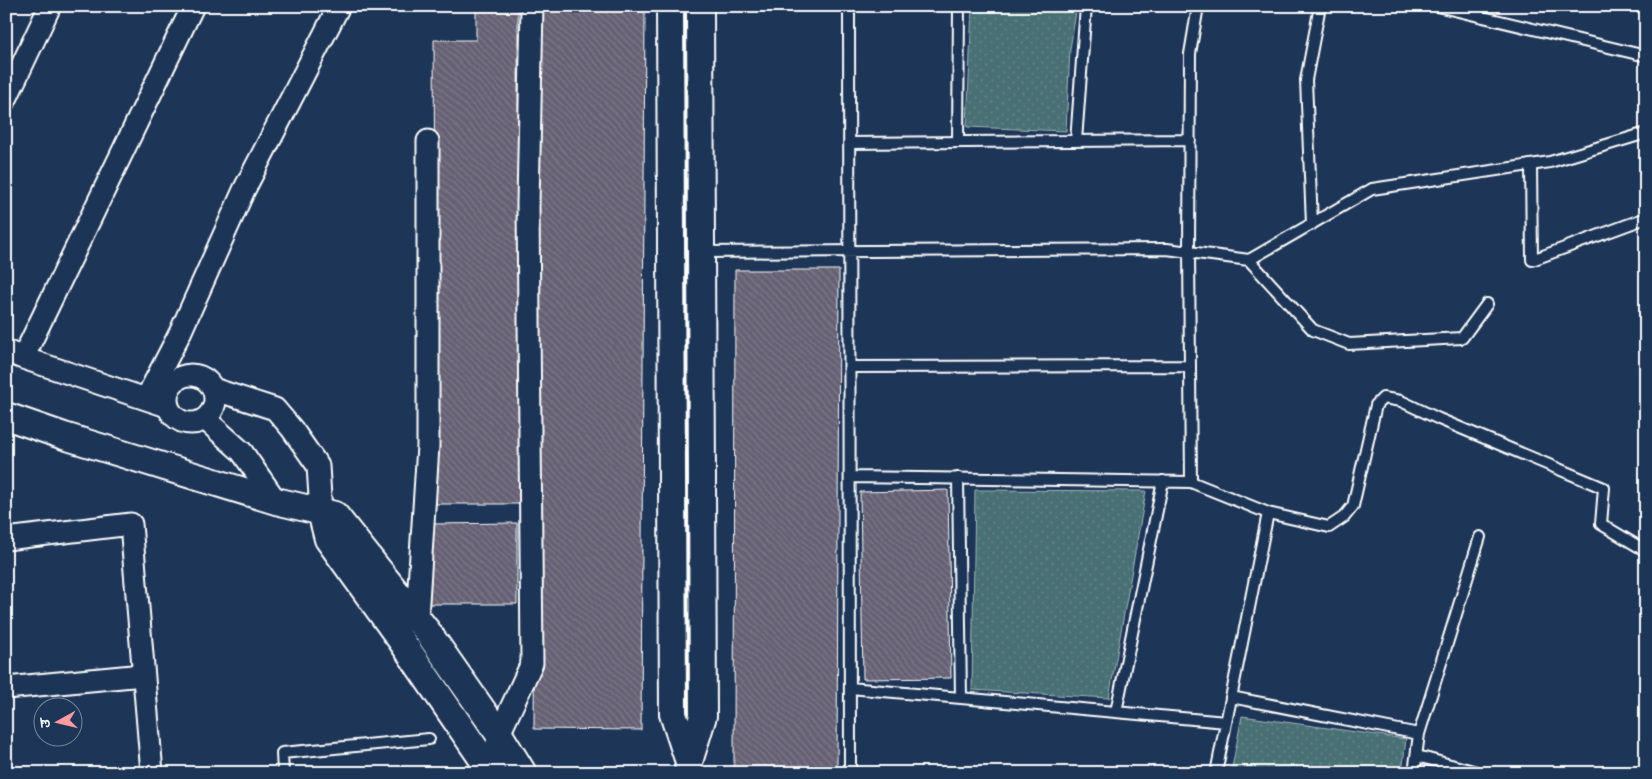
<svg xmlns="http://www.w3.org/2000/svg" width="1652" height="779" viewBox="0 0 1652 779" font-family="Kalam,'Playpen Sans Deva',sans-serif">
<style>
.park{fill:url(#park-dots);stroke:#a4b8ba}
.building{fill:url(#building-back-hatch);stroke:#fff}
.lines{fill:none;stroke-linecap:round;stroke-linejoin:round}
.service-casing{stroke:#fff;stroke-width:14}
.minor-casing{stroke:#fff;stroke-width:25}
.tertiary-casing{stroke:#fff;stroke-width:30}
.service{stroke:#1d3557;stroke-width:10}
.minor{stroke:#1d3557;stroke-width:21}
.tertiary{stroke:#1d3557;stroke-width:26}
</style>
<defs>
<pattern id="park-dots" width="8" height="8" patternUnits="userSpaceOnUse" patternTransform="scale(1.25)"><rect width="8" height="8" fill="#487074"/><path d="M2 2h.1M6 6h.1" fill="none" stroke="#638589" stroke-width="1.8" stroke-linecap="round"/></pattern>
<pattern id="building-back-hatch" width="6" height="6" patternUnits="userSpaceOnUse" patternTransform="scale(1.25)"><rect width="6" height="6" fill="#666174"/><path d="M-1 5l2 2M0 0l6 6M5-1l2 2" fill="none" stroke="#7d7989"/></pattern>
</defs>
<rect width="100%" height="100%" fill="#1d3557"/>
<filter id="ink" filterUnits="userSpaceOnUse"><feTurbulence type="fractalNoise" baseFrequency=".02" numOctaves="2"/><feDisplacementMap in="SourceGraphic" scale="10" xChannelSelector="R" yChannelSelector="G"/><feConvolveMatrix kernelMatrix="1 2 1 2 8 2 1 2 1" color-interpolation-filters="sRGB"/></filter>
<g filter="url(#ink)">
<path class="park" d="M972 6H1077L1070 49 1066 131 967 127Z
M975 490 1146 491 1109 698 972 690Z
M1242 716 1406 739 1402 773H1231Z"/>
<path class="building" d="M476 6H518L519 504H436L434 40H476Z
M538 6H645L641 730 534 729Z
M735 270H839L837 773H734Z
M948 490 951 678 863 679 860 492Z
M517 523V604H420L431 524Z"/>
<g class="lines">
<defs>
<path id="service" d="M849 6 850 773
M1198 6 1190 54 1189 252 1191 482 1268 513 1216 773
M1437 6 1646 56
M1076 141 1086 6
M958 142 959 6
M849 143 1190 140
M1531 165 1532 260 1646 218
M1312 224 1306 80 1320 6
M701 252 1167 249 1249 260 1372 189 1550 162 1646 133
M1249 260 1313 330 1349 344 1462 338 1487 304
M850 367 1190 366
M850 477 1191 482
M958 478 961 698
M1268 513 1329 527 1344 517 1353 506 1376 405 1383 398 1401 401 1439 419 1604 488 1601 524 1646 551
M850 688 1226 722
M1231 697 1419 734
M1116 712 1163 481
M1417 756 1481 773
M283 773 282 753 429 739
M1414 773 1419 734 1480 537"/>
<path id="minor" d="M6 99 50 6
M6 351 23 358 167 406
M23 358 193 6
M167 399a24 24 0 1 1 48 0a24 24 0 1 1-48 0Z
M213 389 275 409 292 429 318 466 321 512
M146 399 180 333 244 190 339 6
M205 419 242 452 276 501
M6 539 131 524 152 773
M417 617 428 446V141
M6 688 143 675
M491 771 499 734 532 663 528 204 532 6"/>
<path id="tertiary" d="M670 6 673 714 689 762
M6 416 64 436 276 501 335 515 427 631 499 734 523 773
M321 512 328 539 403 643 492 773
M688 773 689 762 703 716 700 6"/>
</defs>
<use href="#service" class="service-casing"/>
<use href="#minor" class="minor-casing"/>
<use href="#tertiary" class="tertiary-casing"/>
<use href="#service" class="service"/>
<use href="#minor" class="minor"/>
<use href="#tertiary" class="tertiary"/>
</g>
</g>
<rect width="1652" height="779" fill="none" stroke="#1d3557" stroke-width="25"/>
<rect x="12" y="12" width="1627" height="754" fill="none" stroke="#fff" stroke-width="2" filter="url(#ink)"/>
<g transform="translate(58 722) rotate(262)"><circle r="24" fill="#1d3557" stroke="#77869a"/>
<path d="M0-4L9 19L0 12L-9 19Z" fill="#ff9aa2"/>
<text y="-8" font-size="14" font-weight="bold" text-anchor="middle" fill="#ffffff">उ</text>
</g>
</svg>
